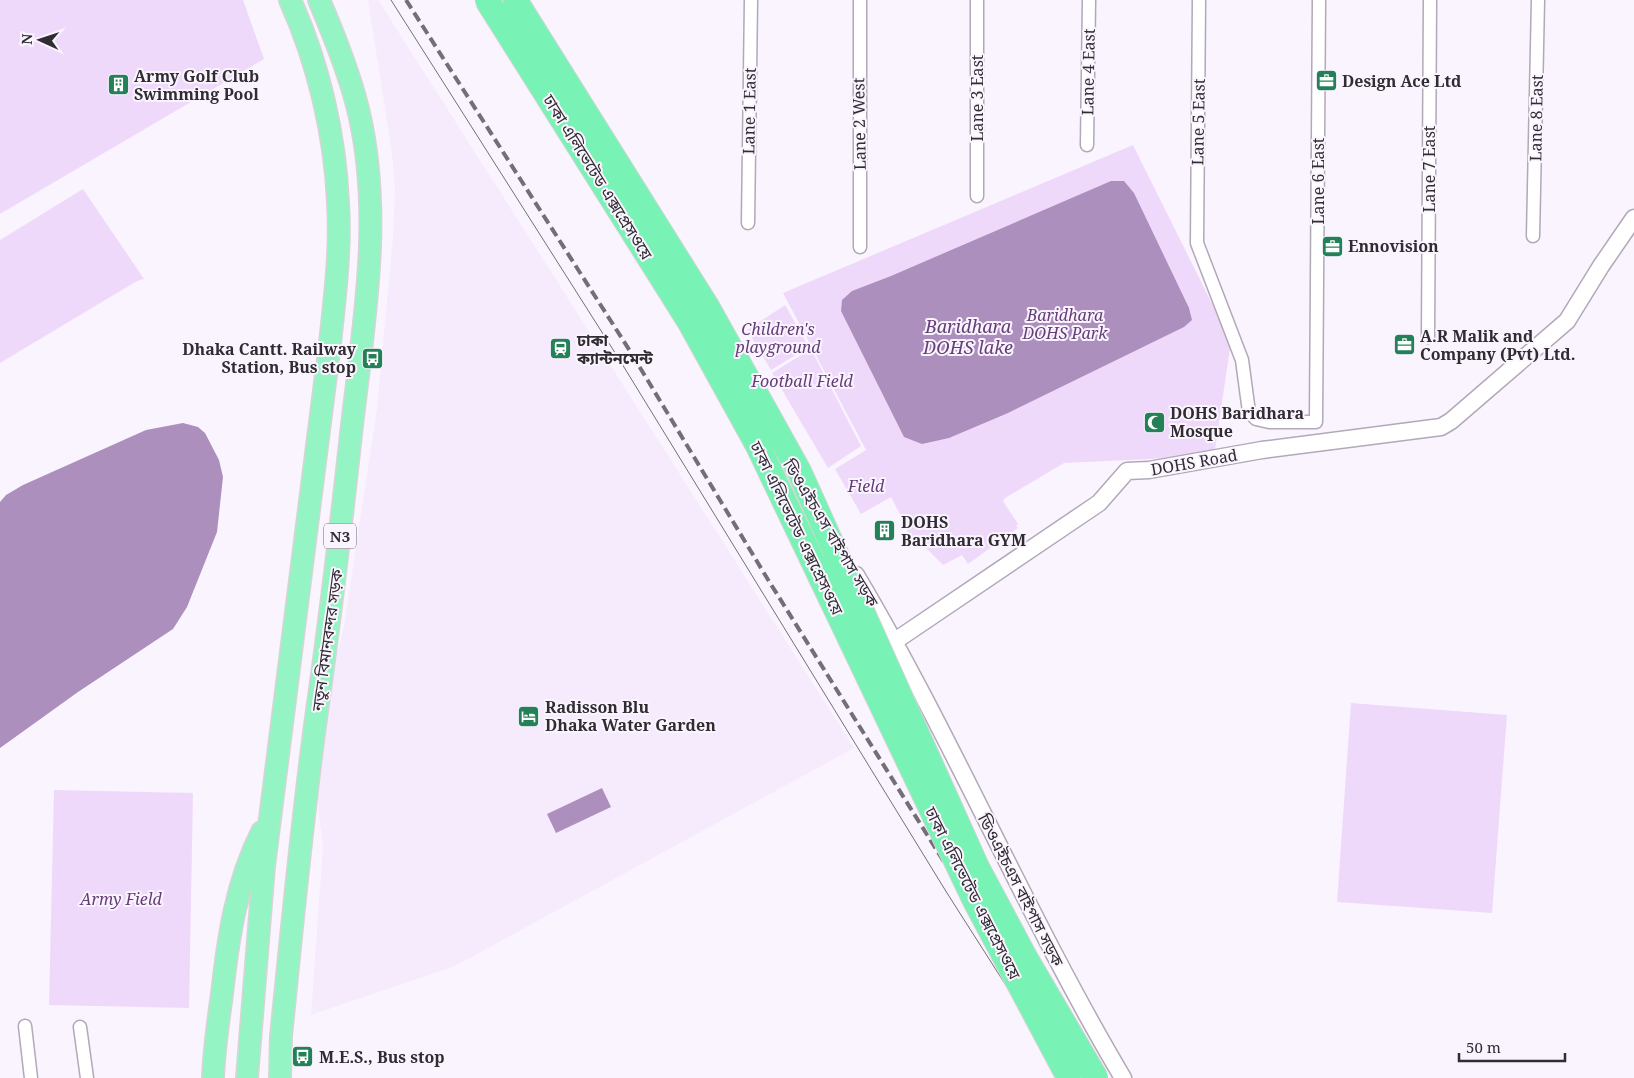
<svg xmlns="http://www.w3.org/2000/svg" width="1634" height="1078" viewBox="0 0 1634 1078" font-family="'Noto Serif','Noto Sans Bengali',serif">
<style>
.built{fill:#f6eafd}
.green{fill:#efd9fb}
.water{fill:#ad8fbd}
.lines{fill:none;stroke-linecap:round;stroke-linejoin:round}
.minor-casing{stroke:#b2a8b8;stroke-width:15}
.tertiary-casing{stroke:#b2a8b8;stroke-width:19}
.trunk-casing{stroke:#d6d5d6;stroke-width:24}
.minor{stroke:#fff;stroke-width:12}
.tertiary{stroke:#fff;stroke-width:16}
.trunk{stroke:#94f4c4;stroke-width:21}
.tram{stroke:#736f76;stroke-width:1}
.rail{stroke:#736f76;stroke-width:4;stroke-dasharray:10 5;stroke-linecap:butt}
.motorway-bridge-casing{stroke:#d6d5d6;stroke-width:26;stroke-linecap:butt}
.motorway-bridge{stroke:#79f2b6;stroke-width:24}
.labels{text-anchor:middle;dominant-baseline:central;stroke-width:4;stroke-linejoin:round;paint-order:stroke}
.shield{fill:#faf4fe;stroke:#6d686f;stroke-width:1}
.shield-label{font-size:15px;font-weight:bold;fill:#302c32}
.street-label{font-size:16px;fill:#302c32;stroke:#faf4fe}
.poi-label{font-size:16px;font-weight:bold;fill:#302c32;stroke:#faf4fe;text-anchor:start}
.park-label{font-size:16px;font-style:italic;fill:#643c77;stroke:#faf4fe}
.water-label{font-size:18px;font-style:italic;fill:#653d77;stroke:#faf4fe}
</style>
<rect width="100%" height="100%" fill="#faf4fe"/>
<path class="built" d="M368 0H378L854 748 455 966 311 1015 323 846 311 755 344 627 377 409 393 237 395 190 392 153Z"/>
<path class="green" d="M0 0H243L264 59 0 214Z
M1133 145 1231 342 1214 456 1064 463 1005 498 1003 501 1018 524 1016 525 1018 528 968 564 962 555 943 565 923 545 918 548 902 523 904 522 891 497 861 514 835 469 866 450 783 293Z
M83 189 144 279 137 281 0 363V240Z
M785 305 809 347 771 370 747 330Z
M811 349 861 446 828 468 772 373Z
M1351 703 1507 715 1492 913 1337 902Z
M54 790 193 793 189 1008 49 1005Z"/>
<path class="water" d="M1111 181H1124L1134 193 1189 308 1192 320 1184 327 1008 413 949 438 922 444 904 437 841 311 842 300 852 291 891 276Z
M183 423 198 427 205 433 219 460 223 477 217 532 187 607 173 629 78 692 0 748V502L6 495 23 485 146 430Z
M602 788 611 807 556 833 547 814Z"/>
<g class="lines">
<defs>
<path id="minor" d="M860 0V247
M977 0V196
M1199 0 1197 243 1242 360 1249 412 1256 419 1269 422H1316L1319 0
M1087 145 1089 0
M748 223 751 0
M1533 236 1538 0
M1428 337 1430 0
M25 1026 31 1078
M80 1027 87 1078"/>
<path id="tertiary" d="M856 575C953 738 1026 915 1123 1078
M895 641 1099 503 1127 471 1149 470 1262 450 1441 427 1451 421 1567 321 1601 266 1634 218"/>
<path id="trunk" d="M213 1078C214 1050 218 1022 222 994 228 939 236 883 262 832
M247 1078 264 866 330 343C335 296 341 249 338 202 335 134 318 62 290 0
M280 1078 281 1036C292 928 302 819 317 711 330 619 341 526 351 434 363 327 384 215 358 109 349 72 334 35 319 0"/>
</defs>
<use href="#minor" class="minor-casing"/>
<use href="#tertiary" class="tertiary-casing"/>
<use href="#trunk" class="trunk-casing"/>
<use href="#minor" class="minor"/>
<use href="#tertiary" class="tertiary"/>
<use href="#trunk" class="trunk"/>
<path class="tram" d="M391 0 619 359 947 893 1065 1078"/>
<path class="rail" d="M406 0 630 351 767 578 959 886 1082 1078"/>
<defs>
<path id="motorway-bridge" d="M487 0 689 321 758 446 975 901 1069 1078
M515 0 708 308 799 471 977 867 1025 957 1096 1078"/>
</defs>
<use href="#motorway-bridge" class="motorway-bridge-casing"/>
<use href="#motorway-bridge" class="motorway-bridge"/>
</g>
<defs>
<symbol id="office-square" viewBox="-11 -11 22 22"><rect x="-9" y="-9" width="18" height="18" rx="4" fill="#238057" stroke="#faf4fe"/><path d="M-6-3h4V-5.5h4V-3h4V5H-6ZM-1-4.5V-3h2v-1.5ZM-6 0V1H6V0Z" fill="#fff"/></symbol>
<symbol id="building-square" viewBox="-11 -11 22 22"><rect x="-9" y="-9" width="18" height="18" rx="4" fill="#238057" stroke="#faf4fe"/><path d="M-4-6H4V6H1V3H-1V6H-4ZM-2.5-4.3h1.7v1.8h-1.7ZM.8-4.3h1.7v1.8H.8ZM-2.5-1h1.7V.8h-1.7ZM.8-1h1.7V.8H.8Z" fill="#fff"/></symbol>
<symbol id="station-square" viewBox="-11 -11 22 22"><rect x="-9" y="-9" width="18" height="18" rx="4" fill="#238057" stroke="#faf4fe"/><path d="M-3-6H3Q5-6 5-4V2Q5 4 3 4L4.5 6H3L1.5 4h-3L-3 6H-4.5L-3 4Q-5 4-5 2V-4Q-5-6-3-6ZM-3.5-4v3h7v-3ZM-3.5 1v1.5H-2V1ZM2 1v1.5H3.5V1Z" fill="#fff"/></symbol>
<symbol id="bus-square" viewBox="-11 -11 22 22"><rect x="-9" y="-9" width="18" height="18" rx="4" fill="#238057" stroke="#faf4fe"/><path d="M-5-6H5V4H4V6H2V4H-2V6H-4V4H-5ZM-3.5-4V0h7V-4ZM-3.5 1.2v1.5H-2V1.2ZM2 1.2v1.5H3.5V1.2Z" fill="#fff"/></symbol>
<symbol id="mosque-square" viewBox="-11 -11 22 22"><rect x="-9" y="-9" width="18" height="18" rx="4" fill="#238057" stroke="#faf4fe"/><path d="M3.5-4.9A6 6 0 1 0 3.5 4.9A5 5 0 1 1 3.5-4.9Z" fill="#fff"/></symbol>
<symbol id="hotel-square" viewBox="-11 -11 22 22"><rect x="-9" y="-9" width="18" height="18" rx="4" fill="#238057" stroke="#faf4fe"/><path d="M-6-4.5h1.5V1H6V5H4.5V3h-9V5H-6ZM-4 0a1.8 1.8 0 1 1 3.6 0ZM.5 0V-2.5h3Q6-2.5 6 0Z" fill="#fff"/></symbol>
</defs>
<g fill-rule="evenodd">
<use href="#office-square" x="1314" y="68" width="25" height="25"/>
<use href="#building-square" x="106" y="72" width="25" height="25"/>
<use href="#office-square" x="1320" y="234" width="25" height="25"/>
<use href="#office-square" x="1392" y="332" width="25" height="25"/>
<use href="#station-square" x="548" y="336" width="25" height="25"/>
<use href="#bus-square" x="360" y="346" width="25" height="25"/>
<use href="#mosque-square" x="1142" y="410" width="25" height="25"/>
<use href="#building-square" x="872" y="518" width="25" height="25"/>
<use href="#hotel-square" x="516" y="704" width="25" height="25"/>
<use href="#bus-square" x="290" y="1044" width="25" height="25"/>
</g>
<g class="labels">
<rect class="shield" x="324" y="523.5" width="32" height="25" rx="4"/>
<g class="shield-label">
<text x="340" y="536">N3</text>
</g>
<g class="street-label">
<text transform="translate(1088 72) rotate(-89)">Lane 4 East</text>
<text transform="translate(977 98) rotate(-90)">Lane 3 East</text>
<text transform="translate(749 111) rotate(-89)">Lane 1 East</text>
<text transform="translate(1536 118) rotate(-89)">Lane 8 East</text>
<text transform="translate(1198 122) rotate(-89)">Lane 5 East</text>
<text transform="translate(859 124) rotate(-91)">Lane 2 West</text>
<text transform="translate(1429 169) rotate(-90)">Lane 7 East</text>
<text transform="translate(598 177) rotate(58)">ঢাকা এলিভেটেড এক্সপ্রেসওয়ে</text>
<text transform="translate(1318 181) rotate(-90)">Lane 6 East</text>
<text transform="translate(1194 462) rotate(-10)">DOHS Road</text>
<text transform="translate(797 528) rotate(64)">ঢাকা এলিভেটেড এক্সপ্রেসওয়ে</text>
<text transform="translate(831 533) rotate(59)">ডিওএইচএস বাইপাস সড়ক</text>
<text transform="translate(327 640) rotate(-82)">নতুন বিমানবন্দর সড়ক</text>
<text transform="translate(1021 890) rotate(63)">ডিওএইচএস বাইপাস সড়ক</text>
<text transform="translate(973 893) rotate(63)">ঢাকা এলিভেটেড এক্সপ্রেসওয়ে</text>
</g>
<g class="poi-label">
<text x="134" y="76">Army Golf Club<tspan x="134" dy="18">Swimming Pool</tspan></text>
<text x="1342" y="81">Design Ace Ltd</text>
<text x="1348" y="246">Ennovision</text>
<text x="1420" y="336">A.R Malik and<tspan x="1420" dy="18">Company (Pvt) Ltd.</tspan></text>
<text x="577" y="340">ঢাকা<tspan x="577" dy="18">ক্যান্টনমেন্ট</tspan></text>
<text x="356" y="349" text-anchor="end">Dhaka Cantt. Railway<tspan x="356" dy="18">Station, Bus stop</tspan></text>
<text x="1170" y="413">DOHS Baridhara<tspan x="1170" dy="18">Mosque</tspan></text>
<text x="901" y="522">DOHS<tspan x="901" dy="18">Baridhara GYM</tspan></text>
<text x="545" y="707">Radisson Blu<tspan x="545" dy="18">Dhaka Water Garden</tspan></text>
<text x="319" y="1057">M.E.S., Bus stop</text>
</g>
<g class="park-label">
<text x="1065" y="315">Baridhara<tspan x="1065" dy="18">DOHS Park</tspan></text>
<text x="778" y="329">Children's<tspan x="778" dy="18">playground</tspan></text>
<text x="802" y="381">Football Field</text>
<text x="866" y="486">Field</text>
<text x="121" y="899">Army Field</text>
</g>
<g class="water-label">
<text x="968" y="326">Baridhara<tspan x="968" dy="21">DOHS lake</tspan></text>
</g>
</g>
<g transform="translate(40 40) rotate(273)" stroke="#faf4fe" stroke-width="4" paint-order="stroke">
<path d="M0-4L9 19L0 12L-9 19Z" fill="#302c32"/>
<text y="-8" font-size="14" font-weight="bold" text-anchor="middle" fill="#302c32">N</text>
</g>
<path d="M1459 1053v8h106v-8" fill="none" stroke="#302c32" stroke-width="2.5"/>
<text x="1466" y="1053" font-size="15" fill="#302c32" stroke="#faf4fe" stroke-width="4" paint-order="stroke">50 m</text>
</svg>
